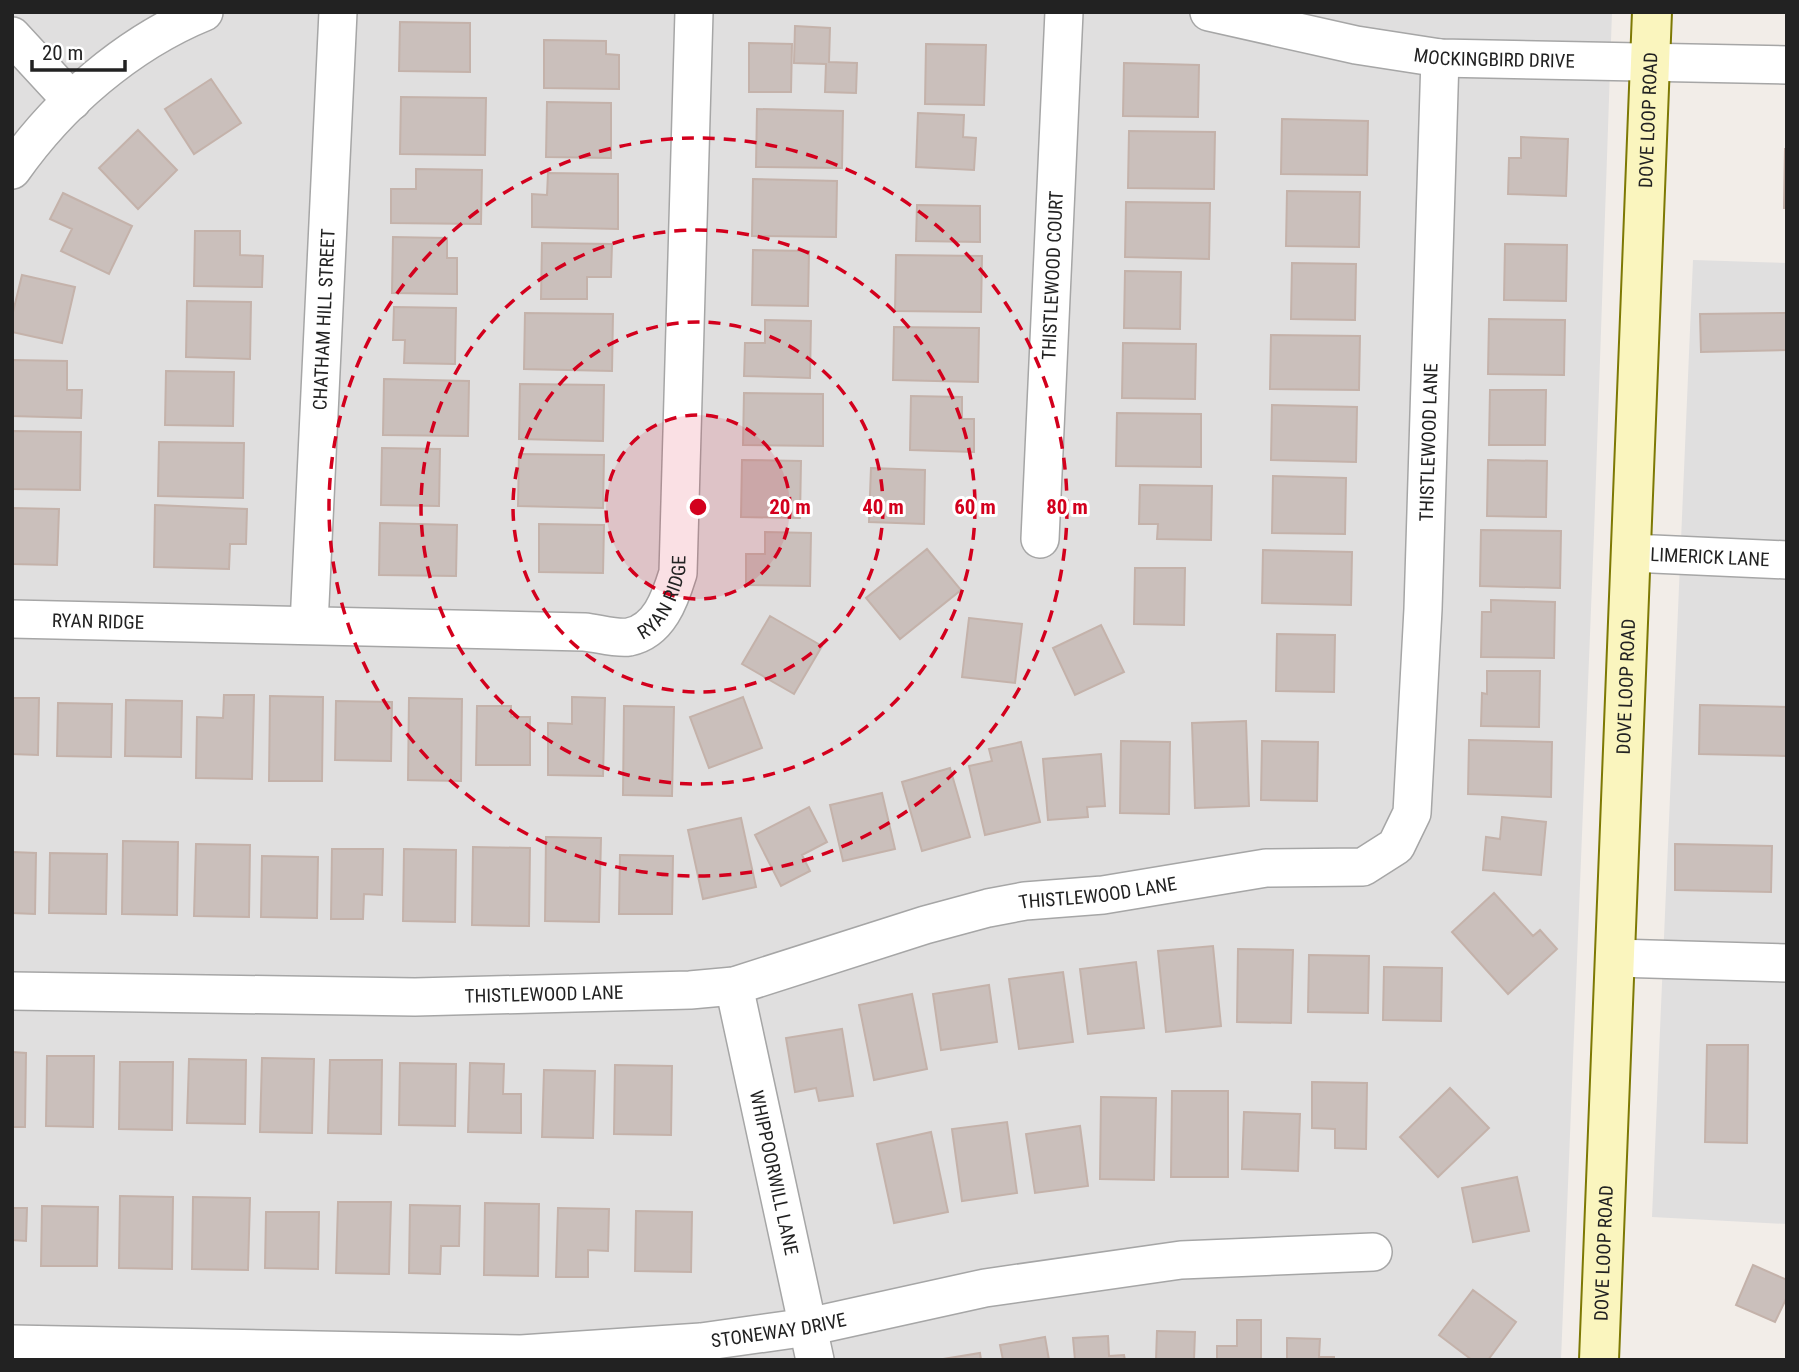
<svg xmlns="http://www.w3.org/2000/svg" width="1799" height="1372" viewBox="0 0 1799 1372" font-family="'Roboto Condensed',sans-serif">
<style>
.residential{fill:#e0dfdf}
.building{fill:#cabfbb;stroke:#c4b2aa;stroke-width:2}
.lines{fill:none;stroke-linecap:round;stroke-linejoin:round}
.street-casing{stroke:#a6a6a6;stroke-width:40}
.secondary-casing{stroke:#7d7904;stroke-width:42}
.street{stroke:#fff;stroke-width:37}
.secondary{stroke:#faf5be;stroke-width:38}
.ring{fill:none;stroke:#d3001d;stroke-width:3.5;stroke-dasharray:12 9}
.labels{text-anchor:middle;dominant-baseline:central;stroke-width:6;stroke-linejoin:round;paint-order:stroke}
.street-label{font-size:19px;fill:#222;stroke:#fff}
.centre{fill:#d3001d;stroke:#fff;stroke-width:3.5}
.ring-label{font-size:21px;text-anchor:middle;font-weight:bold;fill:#d3001d;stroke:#fff;stroke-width:6;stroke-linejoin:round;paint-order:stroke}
</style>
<rect width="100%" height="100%" fill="#f2ede8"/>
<path class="residential" d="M12 12H1612L1594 534 1561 1360H12Z
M1693 260 1787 263V1224L1652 1217Z"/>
<path class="building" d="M400 22 470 23V72L399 71Z
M795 26 830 28 829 62 857 63 856 93 825 92 826 64 794 63Z
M544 40 606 41V54L619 55V89L544 88Z
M749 43 792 44 791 92H749Z
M926 44 986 45 984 105 925 104Z
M1124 63 1199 65 1198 117 1123 116Z
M211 79 241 123 194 154 165 109Z
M401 97 486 98 485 155 400 154Z
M547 102 611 103V158L546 157Z
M757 109 843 111 842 168 756 167Z
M918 113 964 115 963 137 976 138 974 170 916 167Z
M1282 119 1368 121 1367 175 1281 174Z
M138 130 177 170 138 209 99 168Z
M1129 131 1215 132 1214 189 1128 188Z
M1521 137 1568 139 1566 196 1508 194 1509 158H1521Z
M1785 149H1787V208H1784Z
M416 169 482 170 481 224 391 223V189H416Z
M548 173 618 174V229L532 227V194L547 195Z
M753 179 837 181 836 237 752 236Z
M1287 191 1360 192 1359 247 1286 246Z
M63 193 132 226 109 274 61 251 72 229 50 219Z
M1126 202 1210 203 1209 259 1125 257Z
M917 205 980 206V242L916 241Z
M195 231H240V255L263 256 262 287 194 286Z
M393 237 447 238V258H457V294L392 293Z
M542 243 612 244 611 277H587V299H541Z
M1505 244 1567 245 1566 301 1504 300Z
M753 250 809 251 808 306 752 305Z
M896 255 982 256 981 312 895 311Z
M1292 263 1356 264 1355 320 1291 319Z
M1125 271 1181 272 1180 329 1124 328Z
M22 275 75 287 62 343 12 332V316Z
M187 301 251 302 250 359 186 357Z
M394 307 456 308 455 364 404 363 405 340H393Z
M525 313 613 314 612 371 524 369Z
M1787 313V350L1701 352 1700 314Z
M1489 319 1565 320 1564 375 1488 374Z
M765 320 811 321 810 378 744 376 745 343H765Z
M894 327 979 328 978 382 893 380Z
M1271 335 1360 336 1359 390 1270 389Z
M1123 343 1196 344 1195 399 1122 398Z
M12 360 67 361V390H82L81 418 12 416Z
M166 371 234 372 233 426 165 425Z
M384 379 469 381 468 436 383 435Z
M520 384 604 385 603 441 519 439Z
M1490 390H1546L1545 445H1489Z
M744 393 823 394V446L743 445Z
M911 396 962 397V419H974V452L910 450Z
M1272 405 1357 407 1356 462 1271 460Z
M1117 413 1201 414V467L1116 466Z
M12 431 81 432 80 490 12 489Z
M159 442 244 443 243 498 158 496Z
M382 448 440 449 439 506 381 505Z
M519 454 604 455 603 508 518 506Z
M742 460 801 461 800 518 741 517Z
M1488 460 1547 461 1546 517 1487 516Z
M871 468 925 470 924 524 869 522Z
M1273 476 1346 478 1345 534 1272 533Z
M1140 485 1212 486 1211 540 1157 539 1158 524H1139Z
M155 505 247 509 246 544H230L229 569 154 567Z
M12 508 59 509 57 565 12 564Z
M380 523 457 525 456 576 379 575Z
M539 524 604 525 603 573 539 572Z
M1481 530 1561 531 1560 588 1480 586Z
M765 532 811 533 810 586 746 585V554H765Z
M927 549 961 590 900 639 866 598Z
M1263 550 1352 552 1351 605 1262 603Z
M1135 568H1185L1184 625 1134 624Z
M1491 600 1555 602 1554 658 1481 657 1482 612H1491Z
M770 616 822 646 794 694 742 664Z
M969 618 1022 624 1015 683 962 677Z
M1101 625 1124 672 1075 695 1053 648Z
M1277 634 1335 635 1334 692 1276 691Z
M1487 671H1540L1539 727 1481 726 1482 693 1487 694Z
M224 695H254L252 779 196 778 197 717 223 718Z
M270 696 323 697 322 781H269Z
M572 697 605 698 603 776 548 775V723L572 724Z
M743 697 762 748 709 768 690 717Z
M12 698H39L38 755 12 754Z
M409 698 462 699 461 781 408 780Z
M126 700 182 701 181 757 125 756Z
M336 701 392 702 391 761 335 760Z
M58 703 112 704 111 757 57 756Z
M1700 705 1787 707V756L1699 754Z
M477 706H511V717H530V765H476Z
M624 706 674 707 672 796 623 795Z
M1246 721 1249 806 1195 808 1192 723Z
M1469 740 1552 742 1551 797 1468 794Z
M1121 741 1170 742 1169 814 1120 813Z
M1262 741 1318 742 1317 801 1261 800Z
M1021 742 1040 822 985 835 969 766 992 761 989 749Z
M1101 754 1105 806 1087 807 1088 817 1048 820 1043 759Z
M950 768 970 837 922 851 902 782Z
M882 793 895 849 843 861 830 805Z
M809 807 827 842 802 855 810 871 781 886 755 835Z
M1502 817 1546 822 1541 875 1483 870 1486 837 1500 839Z
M741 818 756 887 703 899 688 830Z
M546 837 601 838 599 922 545 921Z
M123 841 178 842 177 915 122 914Z
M196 844 250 845 249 917 194 916Z
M1675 844 1772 846 1771 892 1675 890Z
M473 847 530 848 529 926 472 925Z
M332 849H383L382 895 364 894 363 919H331Z
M404 849 456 850 455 922 403 921Z
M12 852 36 853 35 914 12 913Z
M50 853 107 854 106 914 49 913Z
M620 855 673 856 672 914H619Z
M262 856 318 857 317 918 261 917Z
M1494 893 1533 936 1540 930 1557 949 1508 994 1452 932Z
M1213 946 1221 1026 1166 1032 1158 951Z
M1238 949 1293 950 1291 1023 1237 1022Z
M1309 955 1369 956 1368 1013 1308 1012Z
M1136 962 1144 1028 1088 1034 1080 969Z
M1384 967 1442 968 1441 1021 1383 1020Z
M1063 972 1073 1042 1019 1049 1009 979Z
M989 985 997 1042 941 1050 933 994Z
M912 994 927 1069 874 1080 859 1005Z
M842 1029 853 1096 819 1101 816 1088 795 1092 786 1038Z
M1707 1045H1748L1747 1143 1705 1142Z
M12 1052 26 1053 25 1127H12Z
M47 1056H94L93 1127 46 1126Z
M262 1058 314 1059 312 1133 260 1132Z
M189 1059 246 1060 245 1124 187 1123Z
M330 1060H382L381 1134 328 1133Z
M120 1062H173L172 1130 119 1129Z
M400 1063 456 1064 455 1126 399 1125Z
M470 1063 504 1064 503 1094H521V1133L468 1132Z
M615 1065 672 1066 671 1135 614 1134Z
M544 1070 595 1071 593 1138 542 1137Z
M1312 1082 1367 1083 1366 1149 1335 1148V1129L1312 1128Z
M1450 1088 1489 1128 1438 1177 1400 1137Z
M1172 1091H1228V1177H1171Z
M1101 1097 1156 1098 1154 1180 1100 1179Z
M1244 1112 1300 1114 1298 1171 1242 1169Z
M1007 1122 1017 1193 962 1201 952 1129Z
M1080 1126 1088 1186 1035 1193 1026 1134Z
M931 1132 948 1212 894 1223 877 1144Z
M1517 1177 1529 1231 1473 1242 1462 1188Z
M120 1196 173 1197 172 1269 119 1268Z
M193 1197 250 1198 248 1270 192 1269Z
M338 1202H391L389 1274 336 1273Z
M485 1203 539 1204 538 1276 484 1275Z
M410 1205 460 1206 459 1246H441L440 1274 409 1273Z
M42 1206 98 1207 97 1266H41Z
M12 1208H27L26 1241 12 1240Z
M558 1208 609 1209 608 1251 588 1250V1277H556Z
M636 1211 692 1212 691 1272 635 1271Z
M266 1212H319L318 1269 265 1268Z
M1753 1265 1787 1280V1297L1775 1322 1736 1305Z
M1473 1290 1516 1322 1488 1360H1472L1439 1335Z
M1237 1320H1261V1360H1217V1346H1237Z
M1157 1331 1195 1332 1194 1360H1156Z
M1108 1336 1109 1356 1124 1355 1125 1360H1075L1073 1338Z
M1045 1337 1049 1360H1003L1000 1345Z
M1287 1338 1320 1339 1319 1357H1334V1360H1287Z
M980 1353 981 1360H937Z"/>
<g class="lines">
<defs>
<g id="street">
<path id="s1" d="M1209 12 1356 45 1440 58 1787 65"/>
<path d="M12 36 72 101"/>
<path d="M12 170C59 103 128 43 204 12"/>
<path id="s2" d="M1040 539 1064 12"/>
<path id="s3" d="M1631 553 1787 560"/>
<path id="s4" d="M12 619 584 632C597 633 616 639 629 637 659 631 670 599 678 573L694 12"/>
<path id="s5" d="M309 625 338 12"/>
<path d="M1615 958 1787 963"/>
<path id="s6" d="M734 986 815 1360"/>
<path id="s7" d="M12 991 415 997 690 990 734 986 925 925 988 908 1025 901 1103 895 1266 868 1363 867 1396 846 1412 813 1423 609 1440 58"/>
<path id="s8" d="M12 1344 521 1354 701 1342 808 1327 985 1288 1181 1260 1373 1252"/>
</g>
<g id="secondary">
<path id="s9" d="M1599 1360 1652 12"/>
</g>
</defs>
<use href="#street" class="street-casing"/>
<use href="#secondary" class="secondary-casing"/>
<use href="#street" class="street"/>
<use href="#secondary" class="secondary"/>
</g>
<circle cx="698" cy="507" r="92" fill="#d3001d" fill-opacity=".12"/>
<g class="ring">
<circle cx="698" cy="507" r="92"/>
<circle cx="698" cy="507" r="185"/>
<circle cx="698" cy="507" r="277"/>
<circle cx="698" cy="507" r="369"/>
</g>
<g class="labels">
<g class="street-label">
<text stroke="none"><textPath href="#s1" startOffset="290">MOCKINGBIRD DRIVE</textPath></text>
<text stroke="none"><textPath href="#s9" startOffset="1241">DOVE LOOP ROAD</textPath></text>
<text stroke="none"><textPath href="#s2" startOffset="264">THISTLEWOOD COURT</textPath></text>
<text stroke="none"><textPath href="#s5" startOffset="306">CHATHAM HILL STREET</textPath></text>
<text stroke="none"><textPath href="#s7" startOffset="1813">THISTLEWOOD LANE</textPath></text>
<text stroke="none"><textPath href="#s3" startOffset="79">LIMERICK LANE</textPath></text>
<text stroke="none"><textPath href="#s4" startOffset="674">RYAN RIDGE</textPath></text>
<text stroke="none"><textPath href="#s4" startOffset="86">RYAN RIDGE</textPath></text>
<text stroke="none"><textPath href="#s9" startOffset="674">DOVE LOOP ROAD</textPath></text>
<text stroke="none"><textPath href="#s7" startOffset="1099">THISTLEWOOD LANE</textPath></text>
<text stroke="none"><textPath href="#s7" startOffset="532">THISTLEWOOD LANE</textPath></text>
<text stroke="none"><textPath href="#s6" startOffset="191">WHIPPOORWILL LANE</textPath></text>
<text stroke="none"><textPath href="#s9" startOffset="107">DOVE LOOP ROAD</textPath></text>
<text stroke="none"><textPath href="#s8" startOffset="768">STONEWAY DRIVE</textPath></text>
</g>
</g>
<circle cx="698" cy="507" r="10" class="centre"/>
<g class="ring-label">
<text x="790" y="514">20 m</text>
<text x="883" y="514">40 m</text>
<text x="975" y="514">60 m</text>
<text x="1067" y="514">80 m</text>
</g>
<rect width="1799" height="1372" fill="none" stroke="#222222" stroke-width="28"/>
<path d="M32 60v10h93v-10" fill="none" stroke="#222222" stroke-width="3.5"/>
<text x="42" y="60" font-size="21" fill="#222222" stroke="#ffffff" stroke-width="5" paint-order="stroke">20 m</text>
</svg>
